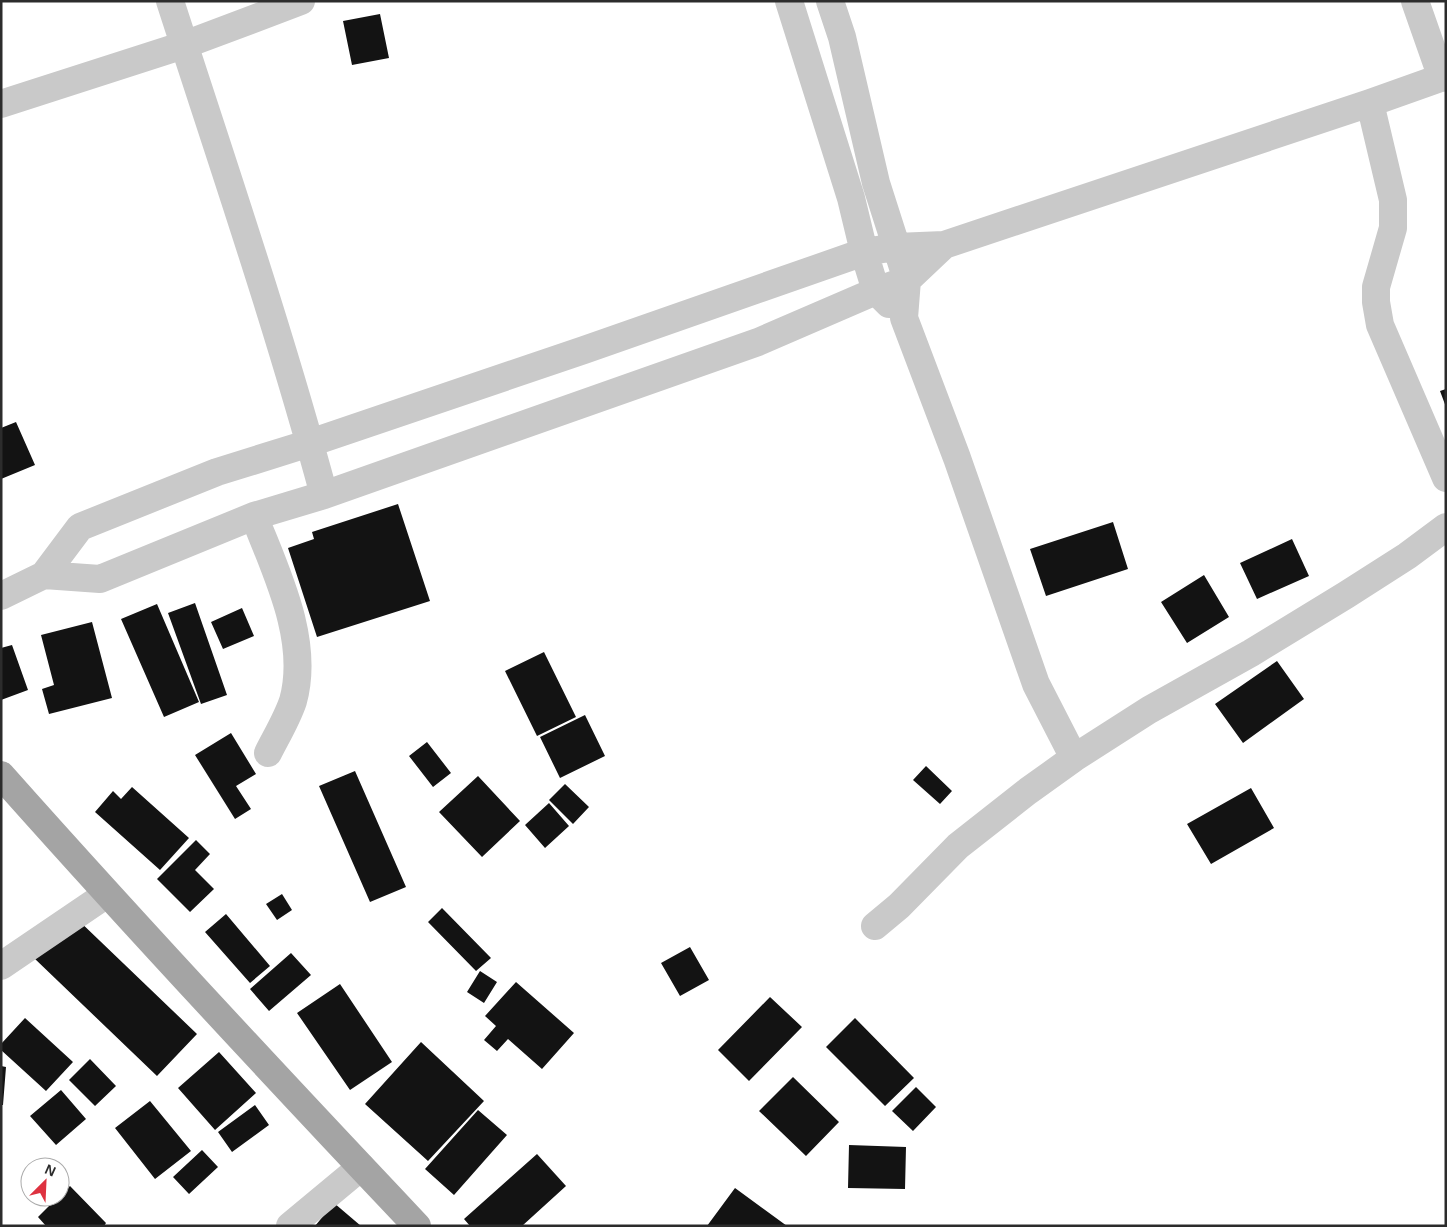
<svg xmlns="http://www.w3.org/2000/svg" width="1447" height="1227" viewBox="0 0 1447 1227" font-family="Arial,sans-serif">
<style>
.building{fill:#131313}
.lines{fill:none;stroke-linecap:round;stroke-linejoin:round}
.minor{stroke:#c9c9c9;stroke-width:28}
.primary{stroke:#a4a4a4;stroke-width:28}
</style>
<rect width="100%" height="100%" fill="#fff"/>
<path class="building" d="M380 14 389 58 352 65 343 21Z
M1446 389V407L1440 391Z
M16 422 35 465 1 479V428Z
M398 504 430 601 317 637 288 548 314 539 312 532Z
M1113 522 1128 569 1046 596 1030 549Z
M1292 539 1309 576 1257 599 1240 563Z
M1204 575 1229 617 1187 643 1161 602Z
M195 603 227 695 201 704 168 613Z
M157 604 199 702 164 717 121 619Z
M242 608 254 636 223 649 211 622Z
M92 622 112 698 49 714 42 689 54 685 41 635Z
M12 645 28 690 1 700V648Z
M544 652 576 717 537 736 505 671Z
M1277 661 1304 699 1243 743 1215 704Z
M585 715 605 756 560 778 540 737Z
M231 733 256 774 236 786 251 809 235 819 195 755Z
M427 742 451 773 433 787 409 756Z
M926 766 952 791 940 804 913 780Z
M355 771 406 887 370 902 319 786Z
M478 776 520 821 482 857 439 812Z
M565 784 589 807 573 824 549 800Z
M132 787 189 838 160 870 95 812 113 791 121 799Z
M1251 788 1274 828 1211 864 1187 824Z
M549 803 569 826 545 848 525 825Z
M196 840 210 854 195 870 214 889 190 912 157 879Z
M282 894 292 910 277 920 266 904Z
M442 908 491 958 476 971 428 922Z
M226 914 270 966 250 983 205 932Z
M75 917 197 1034 157 1076 34 958Z
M690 947 709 980 680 996 661 963Z
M291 953 311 975 269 1011 250 989Z
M480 971 497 982 484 1003 467 992Z
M516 982 574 1033 542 1069 508 1039 497 1051 484 1040 496 1026 485 1016Z
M340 984 392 1062 350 1090 297 1013Z
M770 997 802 1027 749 1081 718 1050Z
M25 1018 73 1062 46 1091 1 1050V1044Z
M855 1018 914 1078 885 1106 826 1047Z
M421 1042 484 1101 428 1161 365 1104Z
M219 1052 256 1093 215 1130 178 1088Z
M90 1059 116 1086 95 1106 69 1080Z
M1 1066 6 1067 3 1105H1Z
M793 1077 839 1122 806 1156 759 1111Z
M916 1087 936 1107 913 1131 892 1111Z
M61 1090 86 1119 56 1145 30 1116Z
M150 1101 191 1151 155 1179 115 1128Z
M255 1105 269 1125 232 1152 218 1132Z
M478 1110 507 1135 454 1195 425 1169Z
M849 1145 906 1147 905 1189 848 1188Z
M202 1150 218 1167 189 1194 173 1177Z
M537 1154 566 1186 522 1226H470L464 1219Z
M70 1186 106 1223 104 1226H46L38 1217 58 1197H60V1195Z
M735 1188 787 1226H707Z
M334 1203 361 1226H315Z"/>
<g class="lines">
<path class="minor" d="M170 1C223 165 279 328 324 495
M789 1 851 198 864 252 876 291 889 304
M830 1 842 37 876 183 907 280 904 318 957 458 1036 684 1074 758
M1415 1 1442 78
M1370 103 1393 200V228L1376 287V302L1380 325 1446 478
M1 104 184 45 301 1
M254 516C276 572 310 640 293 701 287 719 276 737 268 753
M44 575 100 579 254 516 324 495 758 342 876 291 907 280 944 245
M1 596 44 575 80 527 217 472 310 443 584 350 864 252 896 247 944 245 1370 103 1446 76
M875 926 899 906 958 846 1028 791 1074 758 1149 710 1251 653 1346 595 1407 556 1446 527
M1 966 107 894
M290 1226 361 1167"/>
<path class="primary" d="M1 775C137 928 276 1077 417 1226"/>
</g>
<rect width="1447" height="1227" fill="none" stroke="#2c2c2c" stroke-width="5"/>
<g transform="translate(45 1182) rotate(24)"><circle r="24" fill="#ffffff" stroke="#ababab"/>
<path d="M0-4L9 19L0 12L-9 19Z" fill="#de3240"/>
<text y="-8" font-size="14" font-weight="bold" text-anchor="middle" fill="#2c2c2c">N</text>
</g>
</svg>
